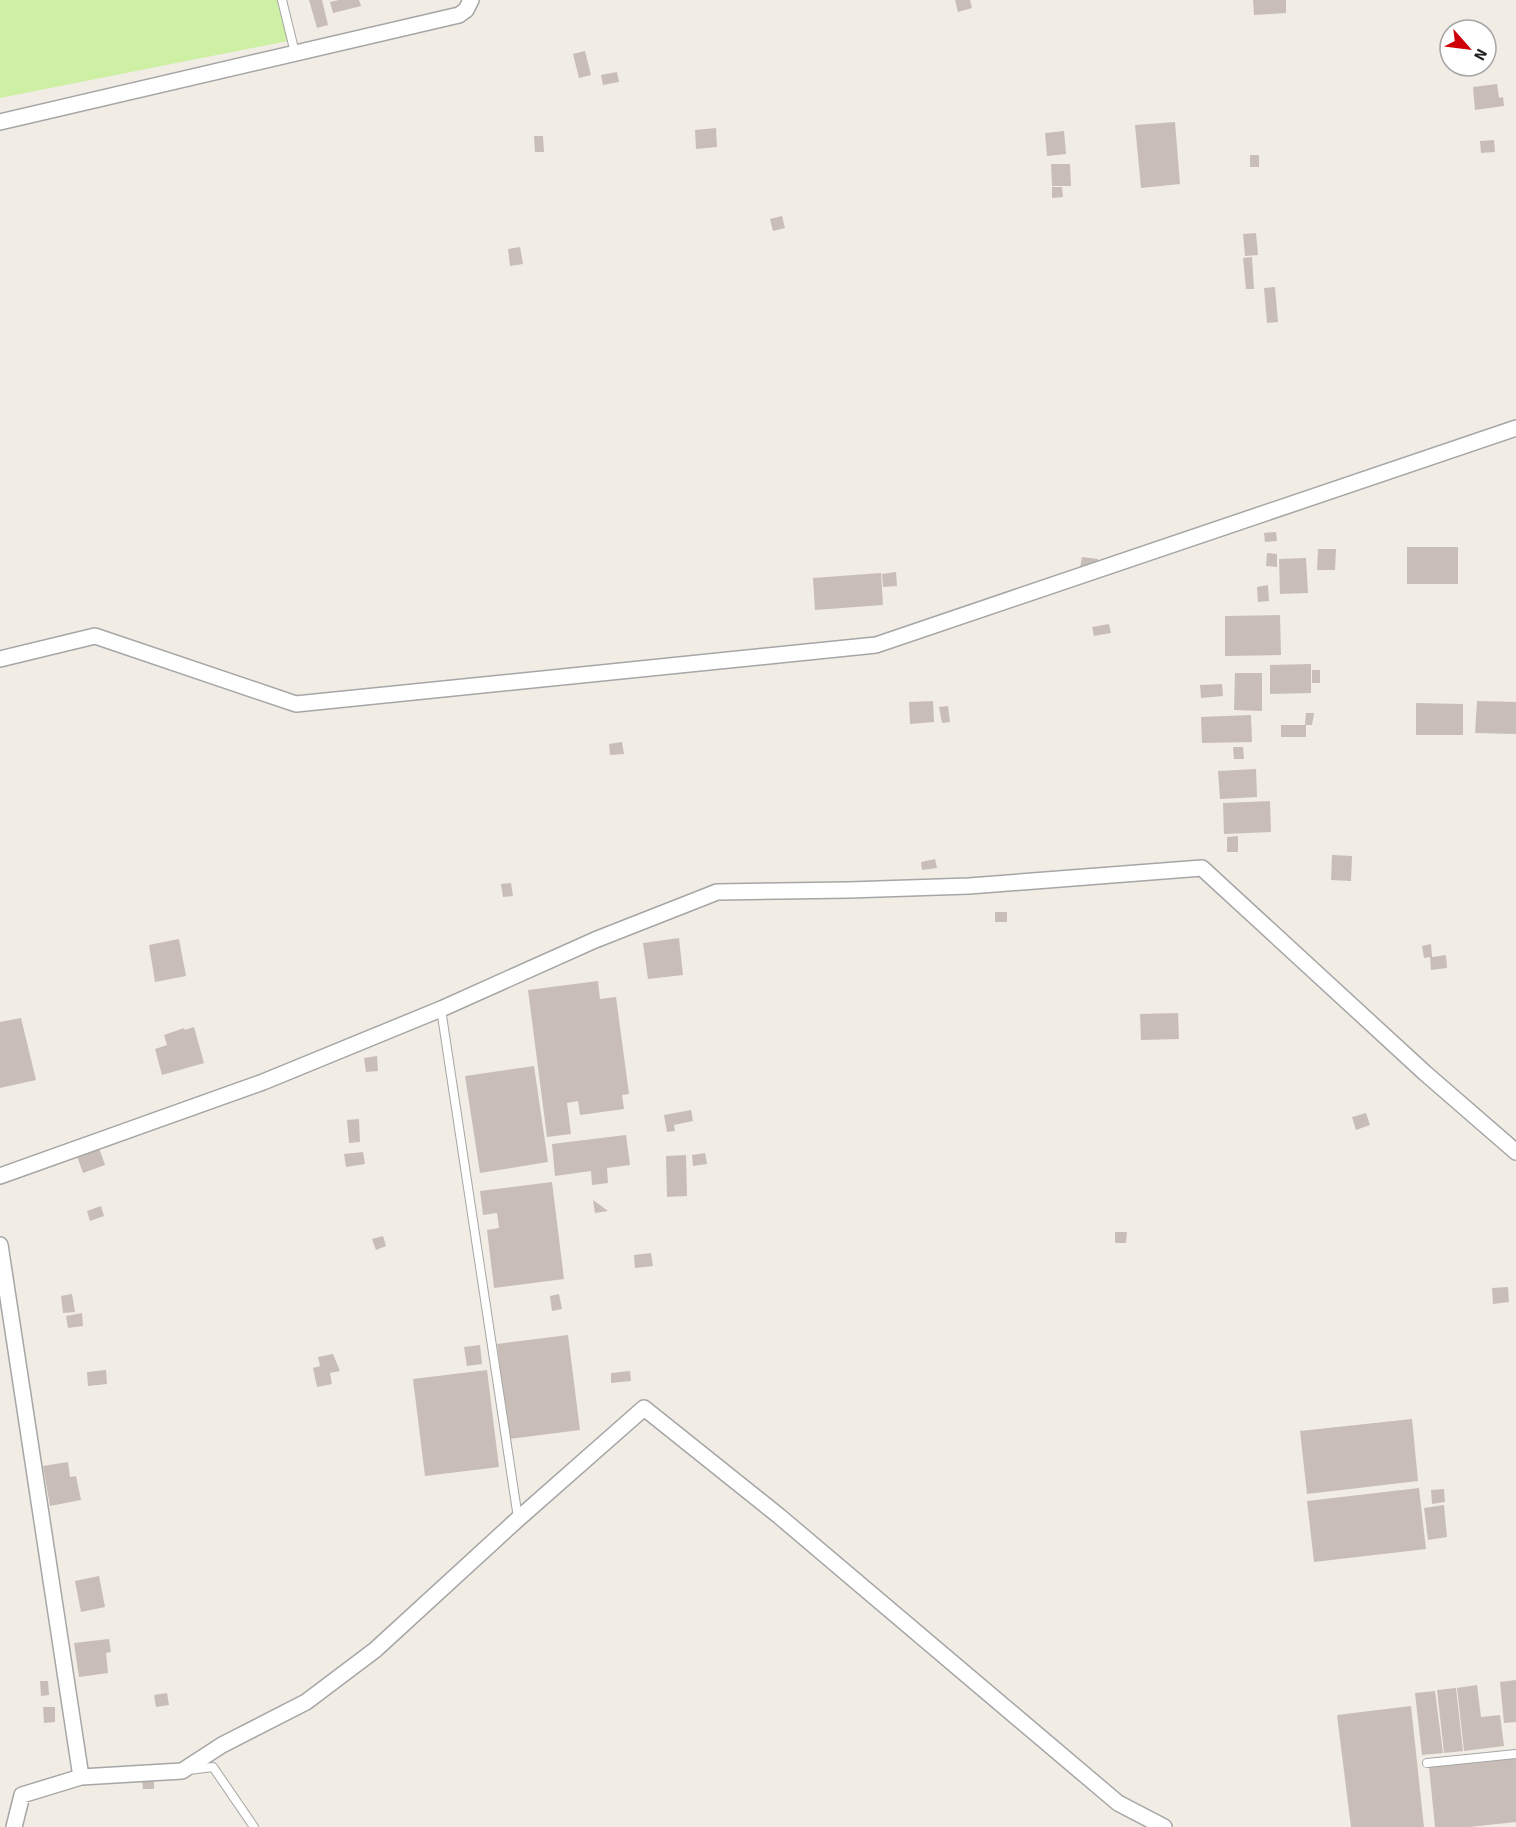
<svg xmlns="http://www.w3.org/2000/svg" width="1516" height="1827" viewBox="0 0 1516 1827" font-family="'Source Sans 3',sans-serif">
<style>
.grass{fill:#cdf0a5}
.building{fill:#c9beb7}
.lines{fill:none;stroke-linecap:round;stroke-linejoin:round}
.service-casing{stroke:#a6a6a6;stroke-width:10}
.minor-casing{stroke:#a6a6a6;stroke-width:18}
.service{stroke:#fff;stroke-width:8}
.minor{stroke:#fff;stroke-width:15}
</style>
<rect width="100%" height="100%" fill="#f1ece4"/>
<path class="grass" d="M0 0H277L288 41 0 98Z"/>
<path class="building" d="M309 0H322L328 25 317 28Z
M339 0H359L361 6 333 13 330 2Z
M955 0H970L972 8 958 12Z
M1253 0H1286V13L1254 15Z
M585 51 591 75 579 78 573 54Z
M617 72 619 82 603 85 601 75Z
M1497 84 1499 98 1503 97 1504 106 1475 110 1473 87Z
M1175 122 1180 184 1141 188 1135 125Z
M716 128 717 147 696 149 695 130Z
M1064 131 1066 154 1047 156 1045 133Z
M534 136H543L544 152H535Z
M1494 140 1495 152 1481 153 1480 141Z
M1250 155H1259V167H1250Z
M1051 164H1070L1071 186H1052Z
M1052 187H1062L1063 197 1052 198Z
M782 216 785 228 773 231 770 219Z
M1256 233 1258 255 1245 256 1243 234Z
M520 247 523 264 510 266 508 249Z
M1252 257 1254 289H1246L1243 258Z
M1275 287 1278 322 1267 323 1264 288Z
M1276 532 1277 541 1265 542 1264 533Z
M1407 547H1458V584H1407Z
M1318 549H1336L1335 570H1317Z
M1267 553 1277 554V567L1266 566Z
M1082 557 1098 559 1096 571 1080 568Z
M1306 558 1308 593 1280 594 1279 559Z
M896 572 897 586 883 587 882 574Z
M881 573 883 605 815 610 813 578Z
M1268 585 1269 601 1258 602 1257 587Z
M1280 615 1281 655 1225 656V616Z
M1109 624 1111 633 1094 636 1092 627Z
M1311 664V693L1270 694V665Z
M1312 670H1320V683H1312Z
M1235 673H1262V711L1234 710Z
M1222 684 1223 696 1201 698 1200 685Z
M933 701 934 722 910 724 909 702Z
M1477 701 1516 702V734L1475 733Z
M1416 703 1463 704V735H1416Z
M948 706 950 722 942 723 939 707Z
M1306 713H1314L1312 725H1305Z
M1251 715 1252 742 1202 743 1201 717Z
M1281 725H1306V737H1281Z
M622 742 624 754 610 755 609 744Z
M1233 747H1243L1244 759H1234Z
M1256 769 1257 797 1220 799 1218 771Z
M1270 801 1271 832 1224 834 1223 803Z
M1238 836V852H1227V837Z
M1332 855 1352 856 1351 881 1331 880Z
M935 859 937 868 922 870 921 862Z
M511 883 513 896 503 897 501 884Z
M995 912H1007V922H995Z
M679 938 683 975 648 979 643 943Z
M179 939 186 976 155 982 149 945Z
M1431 944 1432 957 1446 955 1447 968 1431 970 1430 957 1424 958 1422 946Z
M598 981 600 999 616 997 629 1094 622 1095 624 1109 580 1115 578 1101 567 1103 571 1134 547 1137 528 990Z
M1178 1013 1179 1039 1141 1040 1140 1014Z
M21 1018 36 1080 0 1088V1022Z
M194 1027 204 1063 162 1075 155 1049 167 1045 164 1035 184 1028 185 1030Z
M377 1056 378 1071 366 1072 364 1058Z
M534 1066 548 1162 480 1173 465 1076Z
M691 1110 693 1121 674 1125 675 1131 667 1132 664 1115Z
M1366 1113 1370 1125 1356 1130 1352 1117Z
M359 1119 360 1142 349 1143 347 1120Z
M626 1135 630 1165 607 1168 608 1183 592 1185 591 1171 555 1176 552 1144Z
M99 1148 105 1165 83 1173 77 1156Z
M363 1152 365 1164 346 1167 344 1154Z
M705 1153 707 1164 693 1166 692 1155Z
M686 1155 687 1196 667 1197 666 1156Z
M552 1182 564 1279 494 1288 487 1230 499 1228 497 1213 483 1215 480 1191Z
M593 1200 608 1211 595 1213Z
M101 1206 104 1216 90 1221 87 1211Z
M1115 1232H1127L1126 1243H1115Z
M383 1236 386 1246 376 1250 372 1239Z
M651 1253 653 1266 635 1268 634 1255Z
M1508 1287 1509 1302 1493 1304 1492 1288Z
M72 1294 75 1312 63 1313 61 1296Z
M559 1294 562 1309 552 1311 550 1296Z
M82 1313 83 1326 68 1328 66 1316Z
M568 1335 580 1430 509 1439 497 1344Z
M480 1345 482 1364 467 1366 464 1347Z
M333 1354 340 1371 330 1373 332 1384 317 1387 313 1368 320 1366 318 1357Z
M106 1370 107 1384 88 1386 87 1372Z
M487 1370 499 1467 425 1476 413 1379Z
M630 1371 631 1381 611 1383V1373Z
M1412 1419 1418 1481 1307 1494 1300 1431Z
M68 1462 70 1477 76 1476 81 1500 50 1506 43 1466Z
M1419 1488 1426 1549 1314 1562 1307 1501Z
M1444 1489 1445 1502 1432 1504 1431 1490Z
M1444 1505 1447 1537 1428 1540 1424 1508Z
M99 1576 105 1607 81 1612 75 1581Z
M109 1639 111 1652 106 1653 108 1673 79 1677 74 1643Z
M1516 1680V1722L1504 1723 1500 1682Z
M40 1681H48L49 1695 41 1696Z
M1477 1685 1481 1717 1500 1715 1504 1746 1464 1751 1457 1688Z
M1456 1688 1463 1751 1444 1753 1437 1690Z
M1435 1691 1443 1753 1422 1755 1415 1693Z
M167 1693 169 1705 156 1707 154 1695Z
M1411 1706 1424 1827H1351L1337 1715Z
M43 1707H55V1722L44 1723Z
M1516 1757V1822L1469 1827H1435L1429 1767Z
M142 1780H154V1789H143Z"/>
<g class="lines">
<defs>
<path id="service" d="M282 0 295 53
M441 1009 518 1518
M1427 1763 1516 1754
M189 1770 213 1767 254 1827"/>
<path id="minor" d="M0 122 459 15 466 10 471 0
M0 659 95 636 296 704 876 645 1516 428
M0 1176 263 1082 441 1009 595 940 717 892 849 890 969 886 1202 868 1425 1073 1516 1152
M0 1245 81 1777
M14 1827 22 1795 81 1777 182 1771 222 1745 306 1702 375 1650 518 1519 644 1408 779 1516 1118 1803 1164 1827"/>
</defs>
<use href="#service" class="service-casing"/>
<use href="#minor" class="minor-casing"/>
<use href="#service" class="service"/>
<use href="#minor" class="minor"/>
</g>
<g transform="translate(1468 48) rotate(118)"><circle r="28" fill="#ffffff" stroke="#a5a5a5" stroke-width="1.5"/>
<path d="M0-4.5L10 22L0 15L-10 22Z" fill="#ce0008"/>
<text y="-9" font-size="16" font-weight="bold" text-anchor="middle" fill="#1f1f1f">N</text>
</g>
</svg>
